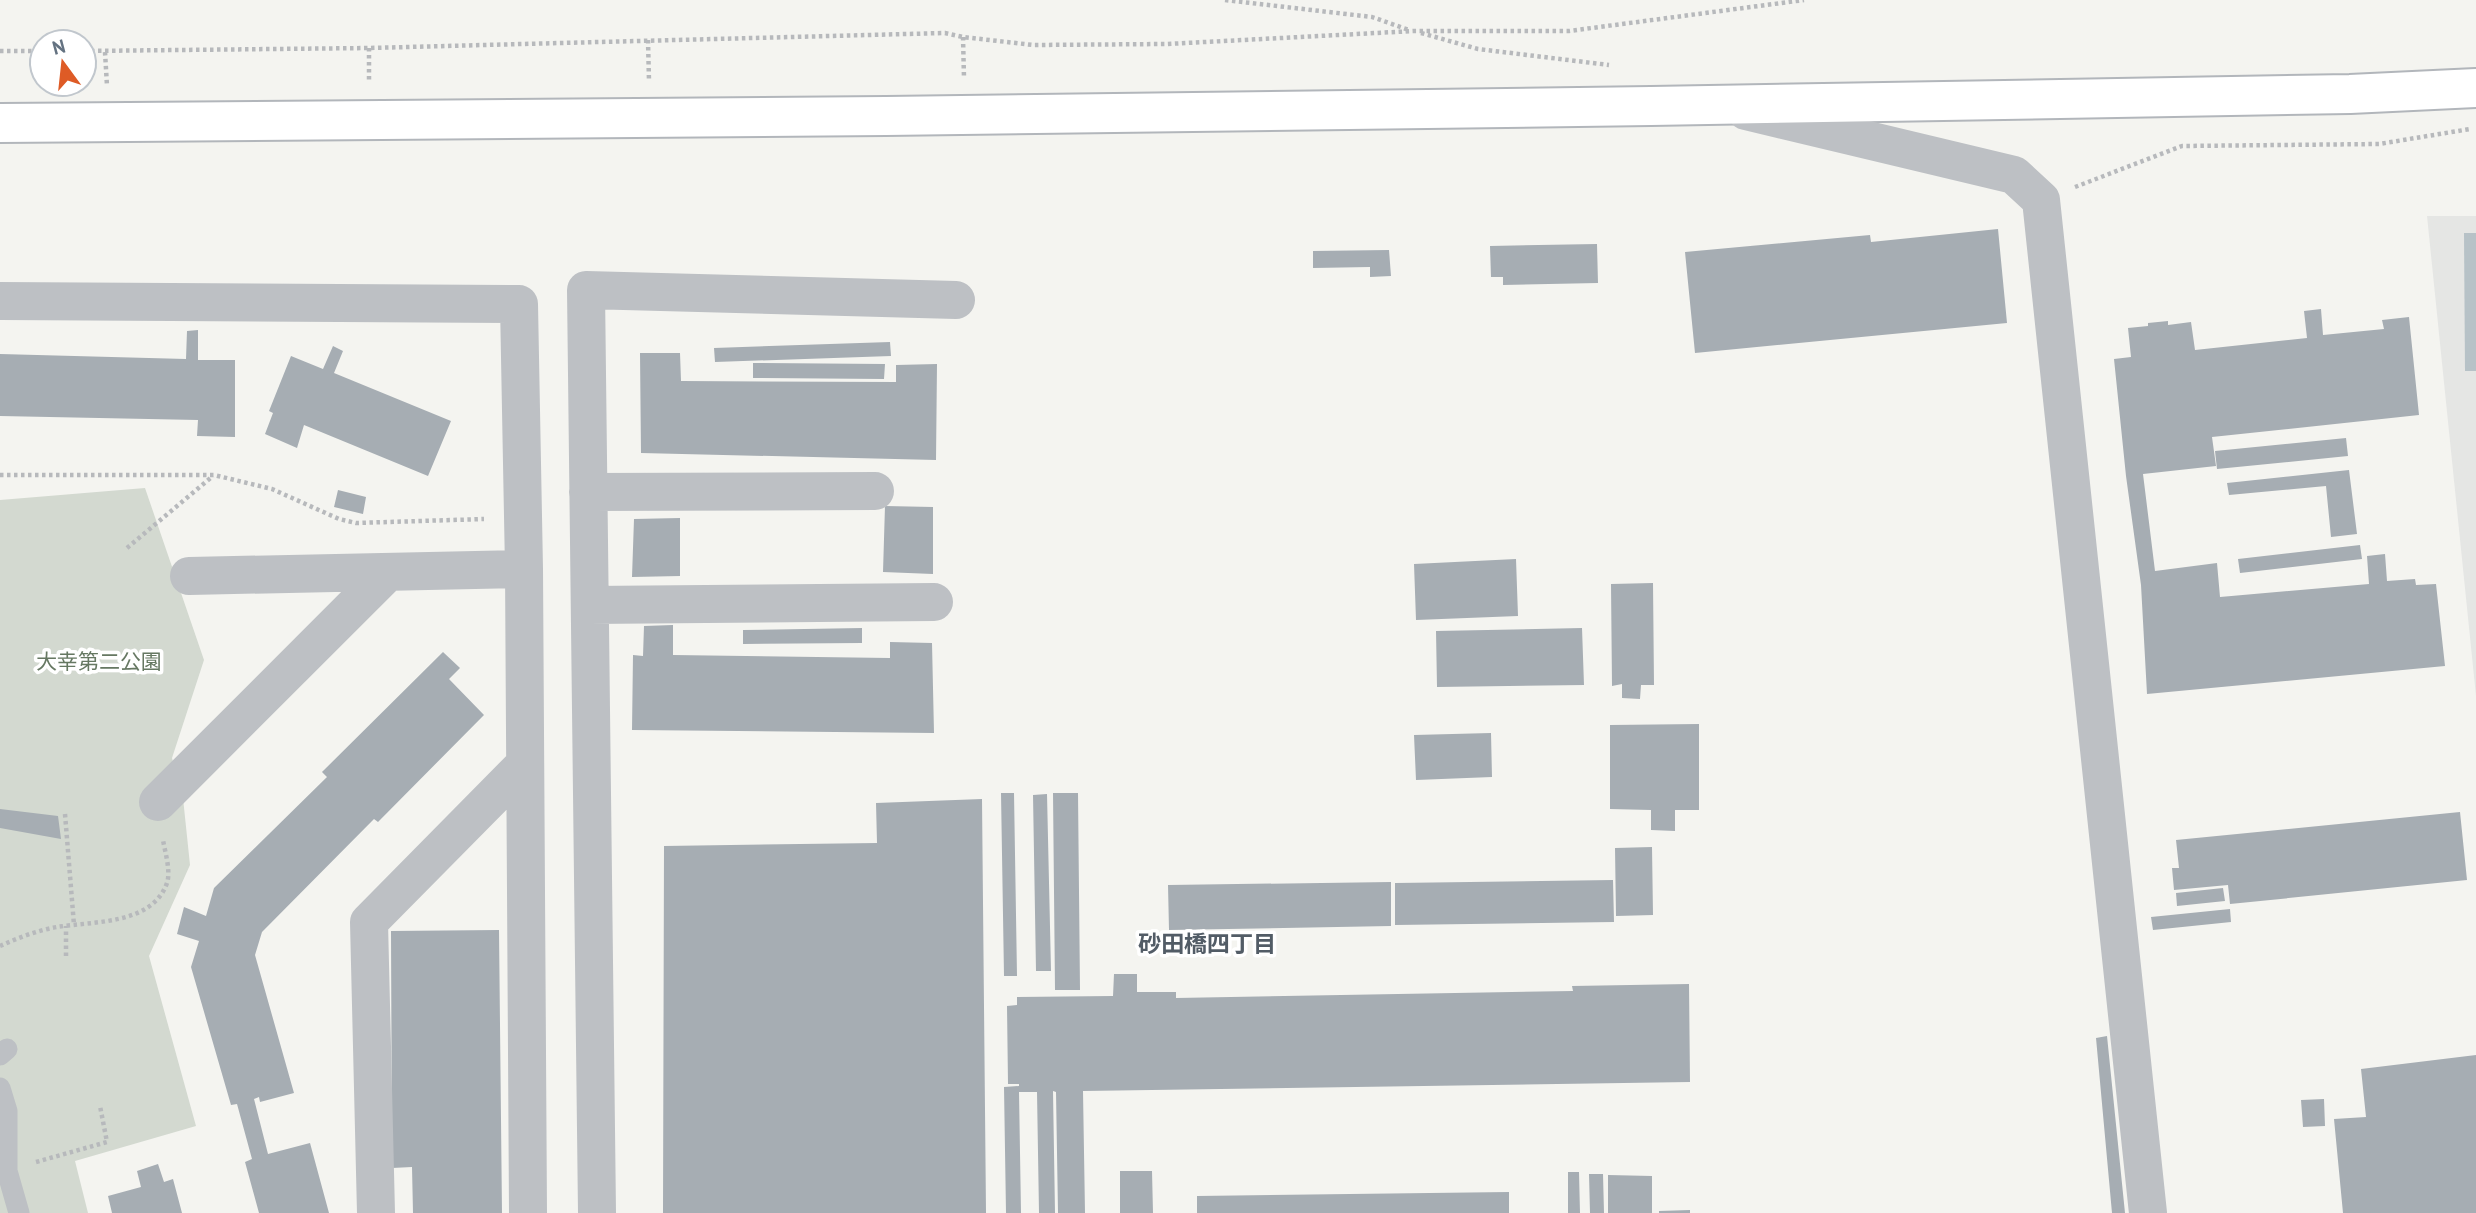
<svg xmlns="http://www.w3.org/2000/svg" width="2476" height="1213" viewBox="0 0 2476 1213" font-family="'PT Sans','Noto Sans JP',sans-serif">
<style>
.built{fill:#e5e6e4}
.green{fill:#d3d9d0}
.water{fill:#b7c2c7}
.building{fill:#a6adb3}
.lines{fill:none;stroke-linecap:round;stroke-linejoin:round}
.secondary-casing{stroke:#b2b6bb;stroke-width:42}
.path{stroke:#b7b9bc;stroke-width:4.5;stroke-dasharray:3.5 3.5;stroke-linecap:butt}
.lane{stroke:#bdc0c4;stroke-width:21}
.street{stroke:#bdc0c4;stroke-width:38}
.secondary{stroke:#fff;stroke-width:38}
.labels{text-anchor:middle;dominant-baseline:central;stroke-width:7;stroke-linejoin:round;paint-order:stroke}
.park-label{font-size:21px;fill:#667862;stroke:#fff}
.neighbourhood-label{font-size:23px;font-weight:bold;fill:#525c66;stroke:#fff}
</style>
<rect width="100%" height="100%" fill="#f4f4f0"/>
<path class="built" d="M2427 216H2476V696Z"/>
<path class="green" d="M145 488 204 660 172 758 183 798 190 865 149 956 196 1126 75 1161 88 1213H0V500Z"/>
<path class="water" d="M2464 233H2476V371H2465Z"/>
<path class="building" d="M1998 229 2007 323 1695 353 1685 252 1870 235 1871 242Z
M1597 244 1598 283 1503 285V277H1491L1490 246Z
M1389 250 1391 276 1370 277V267L1313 268V251Z
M2321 309 2323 335 2384 329 2382 320 2409 317 2419 415 2212 437 2216 466 2143 474 2155 571 2217 563 2220 597 2369 584 2367 556 2385 554 2387 581 2415 579 2416 585 2436 584 2445 666 2147 694 2141 585 2126 476 2114 359 2131 357 2128 328 2148 326V323L2168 321V325L2191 322 2195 350 2307 338 2304 311Z
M198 330V360H235V437L197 436 198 420 0 416V354L186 359 187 331Z
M890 342 891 356 715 362 714 348Z
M333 346 343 351 334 373 451 421 428 476 304 425 297 448 265 434 273 413 269 411 291 356 323 369Z
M640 353H680L681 381 896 382V365L937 364 936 460 641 453Z
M753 363 885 364 884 379 753 378Z
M2346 438 2348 456 2217 469 2215 451Z
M2349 470 2357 534 2331 537 2326 486 2229 495 2227 483Z
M338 490 366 497 363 514 334 507Z
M885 506 933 507V574L883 572Z
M680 518V576L632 577 634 519Z
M2360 545 2362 559 2240 573 2238 559Z
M1516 559 1518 616 1416 620 1414 564Z
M1653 583 1654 685H1641L1640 699 1622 698V684L1612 686 1611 584Z
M673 625V655L890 658V642L932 643 934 733 632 730 633 655 643 656 644 626Z
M862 628V643L743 644V630Z
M1582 628 1584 685 1437 687 1436 631Z
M443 652 460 668 449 679 484 715 378 822 374 819 262 932 255 955 294 1093 260 1102 259 1097 254 1099 268 1154 310 1143 329 1213H259L245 1162 252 1159 237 1104 231 1105 191 967 199 941 177 934 184 907 206 916 214 888 327 777 322 772Z
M1699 724V810H1675V831L1651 830V810L1610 809V725Z
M1491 733 1492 777 1416 780 1414 735Z
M1001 793H1014L1017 976H1004Z
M1053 793H1078L1080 990H1055Z
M1047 794 1051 971H1036L1033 795Z
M982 799 986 1213H663L664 846 877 843 876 803Z
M0 809 58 816 61 839 0 828Z
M2460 812 2467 880 2230 904 2228 885 2174 890 2172 868H2179L2176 840Z
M1652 847 1653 915 1616 916 1615 848Z
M1613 880 1614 922 1395 925V883Z
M1391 882V926L1169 930 1168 885Z
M2223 888 2225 901 2177 906 2176 893Z
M2230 909 2231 922 2153 930 2151 917Z
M499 930 502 1213H413L412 1167 392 1168 391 931Z
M1114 974H1137V992H1176V998L1573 991 1572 986 1689 984 1690 1082 1083 1091 1085 1213H1058L1056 1092 1053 1091 1055 1213H1039L1037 1092H1019L1021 1213H1006L1004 1087 1019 1086V1084H1008L1007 1006 1017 1005V997L1113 996Z
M2107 1036 2125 1213H2112L2096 1038Z
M2476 1055V1213H2343L2334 1119 2366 1117 2361 1069Z
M2324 1099 2325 1126 2303 1127 2301 1100Z
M158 1164 164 1182 173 1179 182 1213H112L108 1196 141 1187 137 1171Z
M1120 1171H1152L1153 1213H1120Z
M1568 1172H1579L1580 1213H1568Z
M1589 1174H1603L1604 1213H1590Z
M1608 1175 1652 1176V1213H1608Z
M1509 1192V1213H1197V1196Z
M1690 1210V1213H1659V1211Z"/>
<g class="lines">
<defs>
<path id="secondary" d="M0 123 886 116 1651 106 2350 94 2476 88"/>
</defs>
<use href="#secondary" class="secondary-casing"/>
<path class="path" d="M1225 0 1372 17 1409 30
M1421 33 1478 49 1609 65
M963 37 964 78
M648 40 649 81
M369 48V82
M0 51H42
M84 51 369 48 945 33 963 37 1033 45 1167 44 1414 31H1569L1804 0
M105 52 107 86
M2075 187 2182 146 2379 144 2470 129
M0 475H214L272 489 339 519 356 523 484 519
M127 548 213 476
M65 814 74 925
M0 946C18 938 38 930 57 927 94 921 152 925 167 883 171 871 165 852 163 840
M66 956V926
M36 1162 107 1142 100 1106"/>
<path class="lane" d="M0 1055 7 1049
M0 1088 7 1111V1171L19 1213"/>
<path class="street" d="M1746 111 2014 175 2041 200 2148 1213
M0 301 519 304 524 569 528 1213
M588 492 875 491
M189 576 524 569
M590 605 934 602
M158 802 388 572
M376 1213 369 922 525 764
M597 1213 586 290 956 300"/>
<use href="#secondary" class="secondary"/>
</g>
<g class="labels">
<g class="park-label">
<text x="99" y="661">大幸第二公園</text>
</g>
<g class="neighbourhood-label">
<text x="1207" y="943">砂田橋四丁目</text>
</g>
</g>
<g transform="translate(63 63) rotate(345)"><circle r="33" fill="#ffffff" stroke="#c1c7cd" stroke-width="2"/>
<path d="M0-5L12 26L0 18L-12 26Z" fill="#de5b26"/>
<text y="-10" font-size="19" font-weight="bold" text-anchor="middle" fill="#647281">N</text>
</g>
</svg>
